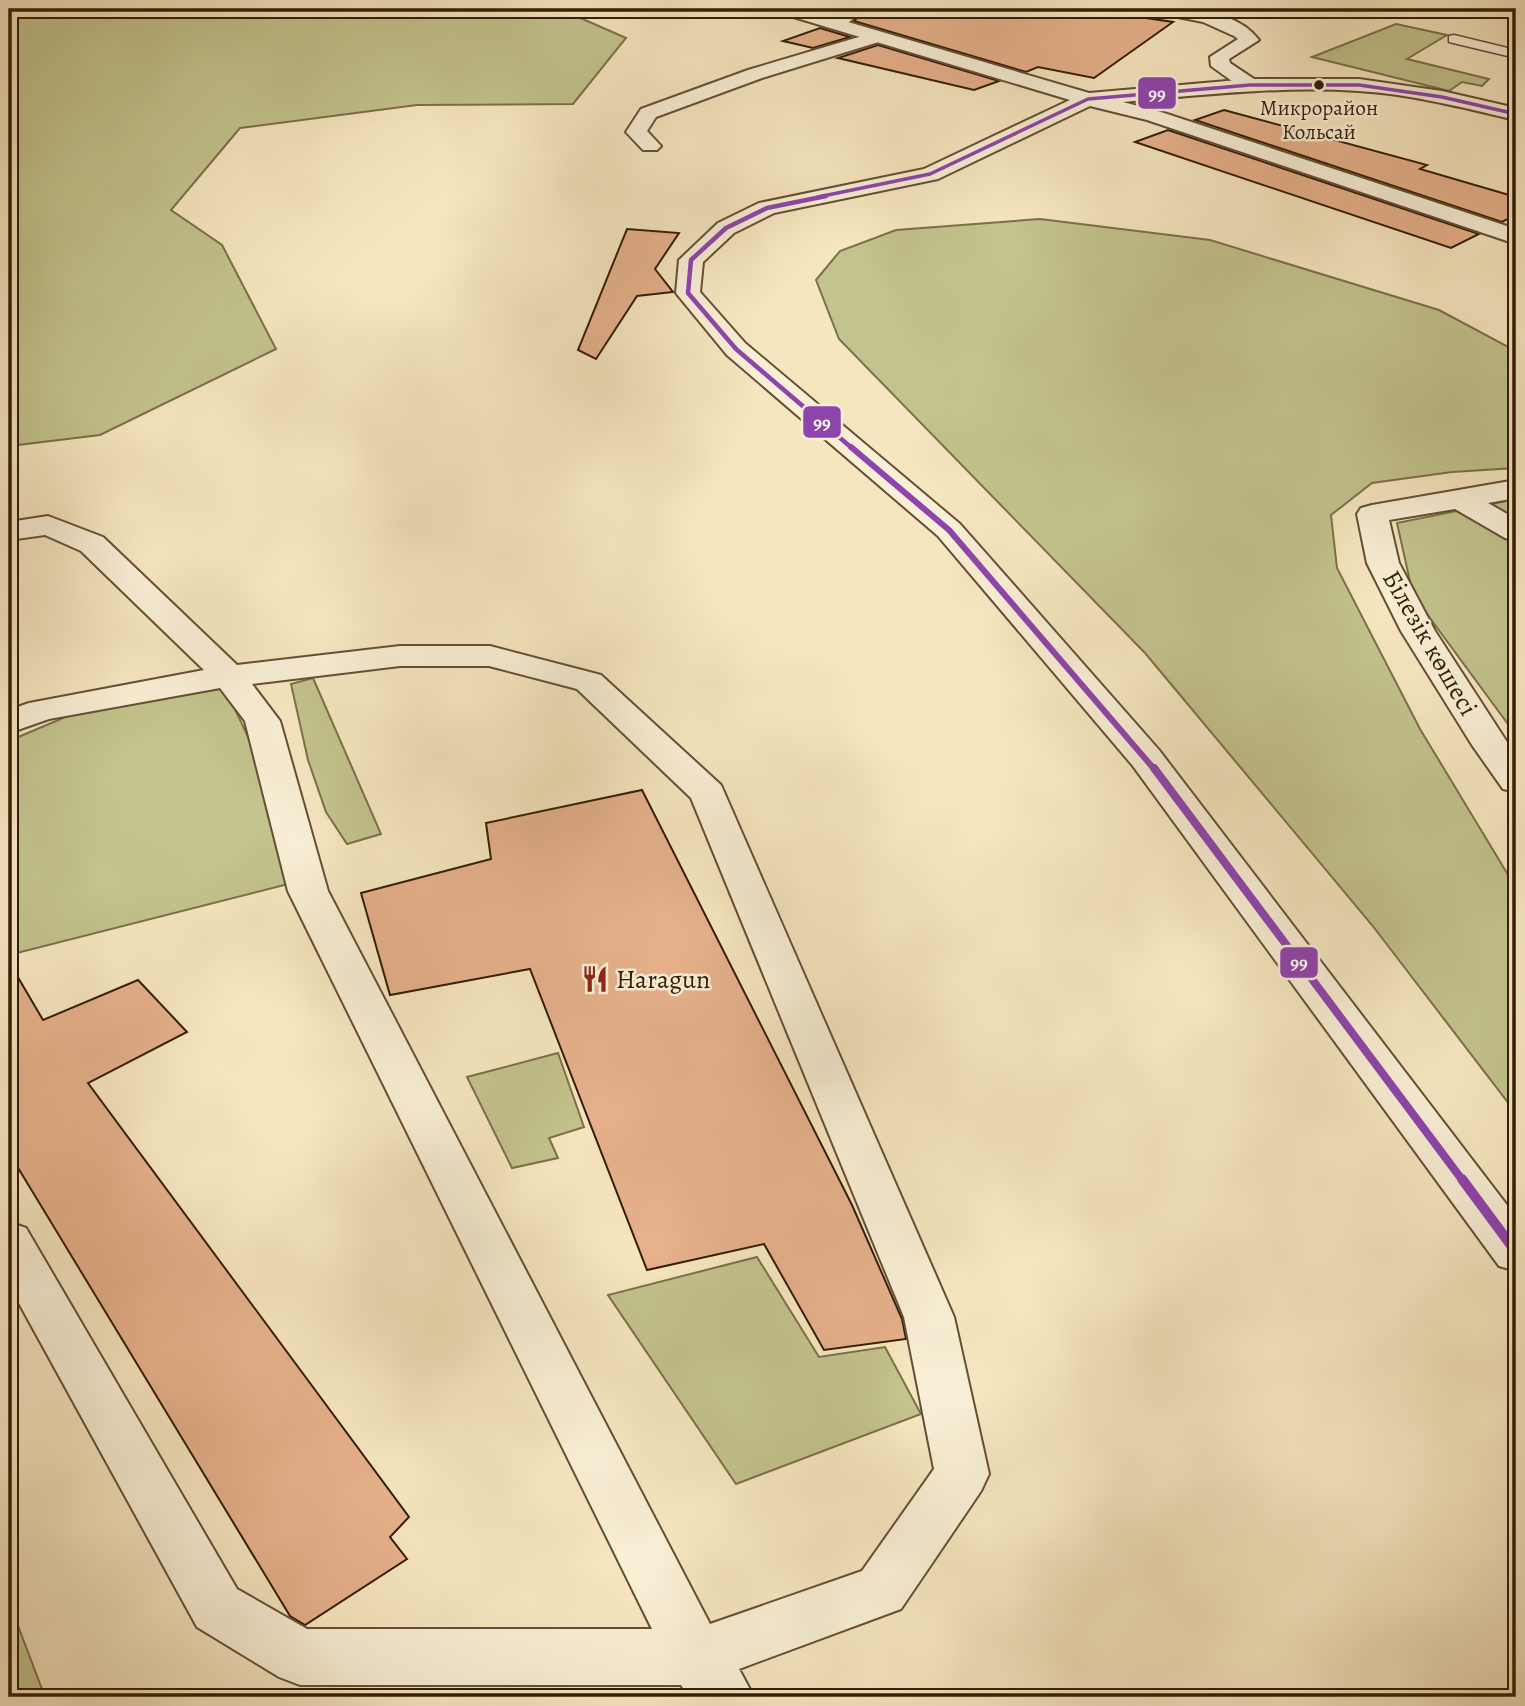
<svg xmlns="http://www.w3.org/2000/svg" width="1525" height="1706" viewBox="0 0 1525 1706" font-family="Alegreya,serif">
<style>
.green{fill:#c3c38d;stroke:#7b704a;stroke-width:2}
.building{fill:#e6b18b;stroke:#331d06;stroke-width:2}
.lines{fill:none;stroke-linecap:round;stroke-linejoin:round}
.service-casing{stroke:#644f34;stroke-width:3}
.minor-casing{stroke:#644f34;stroke-width:4}
.tertiary-casing{stroke:#644f34;stroke-width:4}
.service{fill:#f9efd6;fill-rule:evenodd}
.minor{fill:#f9efd6;fill-rule:evenodd}
.tertiary{fill:#f9efd6;fill-rule:evenodd}
.bus-1-far4-casing{stroke:#f9efd6;stroke-width:6}
.bus-1-far3-casing{stroke:#f9efd6;stroke-width:8}
.bus-1-far2-casing{stroke:#f9efd6;stroke-width:10}
.bus-1-far1-casing{stroke:#f9efd6;stroke-width:13}
.bus-1-casing{stroke:#f9efd6;stroke-width:15}
.bus-1-far4{stroke:#8e44ad;stroke-width:3.5}
.bus-1-far3{stroke:#8e44ad;stroke-width:4.5}
.bus-1-far2{stroke:#8e44ad;stroke-width:6}
.bus-1-far1{stroke:#8e44ad;stroke-width:8}
.bus-1{stroke:#8e44ad;stroke-width:10}
.bus-dot{fill:#331d06;stroke:#f9efd6;stroke-width:2.5}
.labels{text-anchor:middle;dominant-baseline:central;stroke-width:5;stroke-linejoin:round;paint-order:stroke}
.far-bus-label{font-size:21px;fill:#331d06;stroke:#f9efd6}
.street-label{font-size:26px;fill:#331d06;stroke:#f9efd6}
.poi-label{font-size:26px;fill:#331d06;stroke:#f9efd6;text-anchor:start}
.line-badge{stroke:#f9efd6;stroke-width:2.5}
.badge-label{font-size:19px;text-anchor:middle;font-weight:bold;fill:#fff}
</style>
<rect width="100%" height="100%" fill="#f6e6c0"/>
<filter id="stains"><feTurbulence type="fractalNoise" baseFrequency=".00286" numOctaves="4"/><feColorMatrix values="0 0 0 0 .2 0 0 0 0 .09 0 0 0 0 .02 0 0 0 .5 -.17"/></filter>
<radialGradient id="worn" r=".72"><stop offset=".6" stop-color="#630" stop-opacity="0"/><stop offset="1" stop-color="#630" stop-opacity=".3"/></radialGradient>
<path class="green" d="M9 9H560L626 38 573 104 417 105 240 128 171 210 222 245 276 349 100 435 9 446Z
M1396 24 1447 35 1407 59 1489 79 1482 86 1462 82 1449 91 1312 57Z
M1040 219 1210 240 1439 310 1516 351V468L1452 472 1372 483 1331 515 1337 568 1420 729 1516 888V1113L1372 925 1145 653 839 339 816 280 840 251 896 230Z
M1516 499V735L1413 595 1397 523Z
M313 678 381 834 347 844 326 812 308 760 291 684Z
M225 688 250 741 292 883 9 955V741L70 715Z
M558 1053 584 1127 549 1138 558 1158 512 1168 467 1077Z
M757 1257 819 1357 885 1347 921 1414 736 1484 608 1295Z
M9 1602 45 1697H9Z"/>
<path class="building" d="M850 9H1085L1173 22 1094 78 1038 67 1026 72 854 21 857 18Z
M820 28 850 37 813 48 783 41Z
M878 45 999 81 974 90 838 58Z
M1224 110 1427 165 1420 169 1516 197V215L1502 222 1195 120Z
M1168 130 1479 234 1451 248 1135 142Z
M627 229 679 233 655 269 673 292 637 296 596 359 578 350Z
M642 790 852 1205 902 1319 906 1339 824 1350 764 1244 647 1270 530 969 390 995 361 893 491 859 486 823Z
M9 962 43 1020 138 980 187 1032 88 1083 409 1517 390 1537 407 1559 305 1625 290 1616 9 1153Z"/>
<g class="lines">
<defs>
<path id="service" d="M829 9H844L854 18 843 27H833L831 24 838 18Z
M1454 35 1516 50V58L1449 42V36Z"/>
<path id="minor" d="M1155 9C1189 7 1236 10 1259 40L1229 59 1230 63 1257 81 1260 85 1257 89H1243L1211 66 1210 57 1238 39 1234 36 1203 22 1158 13Z
M879 31 888 36 885 40 762 78 656 117 647 131 661 146 657 150H643L626 132 641 109 748 70Z
M1516 480V498L1488 503 1516 519V541L1505 538 1455 509 1389 520 1399 563 1435 631 1516 756V792L1503 789 1472 745 1401 631 1367 563 1357 514 1361 508 1372 505Z
M48 516 103 537 237 665 400 646H490L601 675 721 785 954 1317 989 1474 981 1491 901 1609 739 1669 754 1697H689L681 1685H300L279 1677 197 1627 9 1285V1222L26 1228 237 1589 307 1629H652L288 891 245 721 220 688 49 719 9 733V710L29 703 204 670 81 551 45 535 9 540V522ZM400 666H489L577 689 691 798 904 1317 934 1469 862 1571 710 1624 328 891 280 721 252 684Z"/>
<path id="tertiary" d="M777 9H804L1089 93 1250 79H1359L1442 91 1516 108V120C1464 108 1411 94 1358 91 1280 86 1201 95 1123 102L1161 112 1516 229V244L1147 120 1090 106 938 179 774 213 734 233 703 262 700 292 745 343 960 524 1159 750 1516 1217V1271L1499 1266 1133 766 938 536 727 355 676 293 679 260 718 223 759 203 924 169 1070 100 780 13Z"/>
</defs>
<use href="#service" class="service-casing"/>
<use href="#minor" class="minor-casing"/>
<use href="#tertiary" class="tertiary-casing"/>
<use href="#service" class="service"/>
<use href="#minor" class="minor"/>
<use href="#tertiary" class="tertiary"/>
<defs>
<path id="bus-1-far4" d="M818 197 930 174 1088 99 1250 85H1359L1442 97 1516 114"/>
<path id="bus-1-far3" d="M826 196 767 208 726 228 691 260 688 293 736 349 853 449"/>
<path id="bus-1-far2" d="M851 447 949 530 1155 770"/>
<path id="bus-1-far1" d="M1154 768 1463 1181"/>
<path id="bus-1" d="M1462 1179 1516 1252"/>
</defs>
<use href="#bus-1-far4" class="bus-1-far4-casing"/>
<use href="#bus-1-far3" class="bus-1-far3-casing"/>
<use href="#bus-1-far2" class="bus-1-far2-casing"/>
<use href="#bus-1-far1" class="bus-1-far1-casing"/>
<use href="#bus-1" class="bus-1-casing"/>
<use href="#bus-1-far4" class="bus-1-far4"/>
<use href="#bus-1-far3" class="bus-1-far3"/>
<use href="#bus-1-far2" class="bus-1-far2"/>
<use href="#bus-1-far1" class="bus-1-far1"/>
<use href="#bus-1" class="bus-1"/>
</g>
<defs>
<symbol id="restaurant-bare" viewBox="-9 -9 18 18"><path d="M-5-6h1v4h1v-4h1v4h1v-4h1v5L-1.5 .5V6h-2V.5L-5-1ZM5-6V6H3V1.5H1.5Q1.5-4 5-6Z" fill="#8f2418" stroke="#f9efd6" stroke-width="2.5" paint-order="stroke"/></symbol>
</defs>
<g fill-rule="evenodd">
<use href="#restaurant-bare" x="576" y="960" width="38" height="38"/>
</g>
<circle class="bus-dot" cx="1319" cy="85" r="6"/>
<g class="labels">
<g class="far-bus-label">
<text x="1319" y="108">Микрорайон<tspan x="1319" dy="24">Кольсай</tspan></text>
</g>
<g class="street-label">
<text transform="translate(1430 643) rotate(60)">Білезік көшесі</text>
</g>
<g class="poi-label">
<text x="616" y="979">Haragun</text>
</g>
</g>
<g class="line-badge">
<rect x="1137" y="76" width="40" height="34" rx="7" fill="#8e44ad"/>
<rect x="802" y="405" width="40" height="34" rx="7" fill="#8e44ad"/>
<rect x="1279" y="946" width="40" height="33" rx="7" fill="#8e44ad"/>
</g>
<g class="badge-label">
<text x="1157" y="100">99</text>
<text x="822" y="429">99</text>
<text x="1299" y="969">99</text>
</g>
<rect width="1525" height="1706" fill="none" stroke="#f6e6c0" stroke-width="35"/>
<rect x="10" y="10" width="1504" height="1685" fill="none" stroke="#331d06" stroke-width="3.5"/>
<rect x="18" y="18" width="1490" height="1671" fill="none" stroke="#331d06" stroke-width="2"/>
<rect width="100%" height="100%" filter="url(#stains)"/>
<rect width="100%" height="100%" fill="url(#worn)"/>
</svg>
